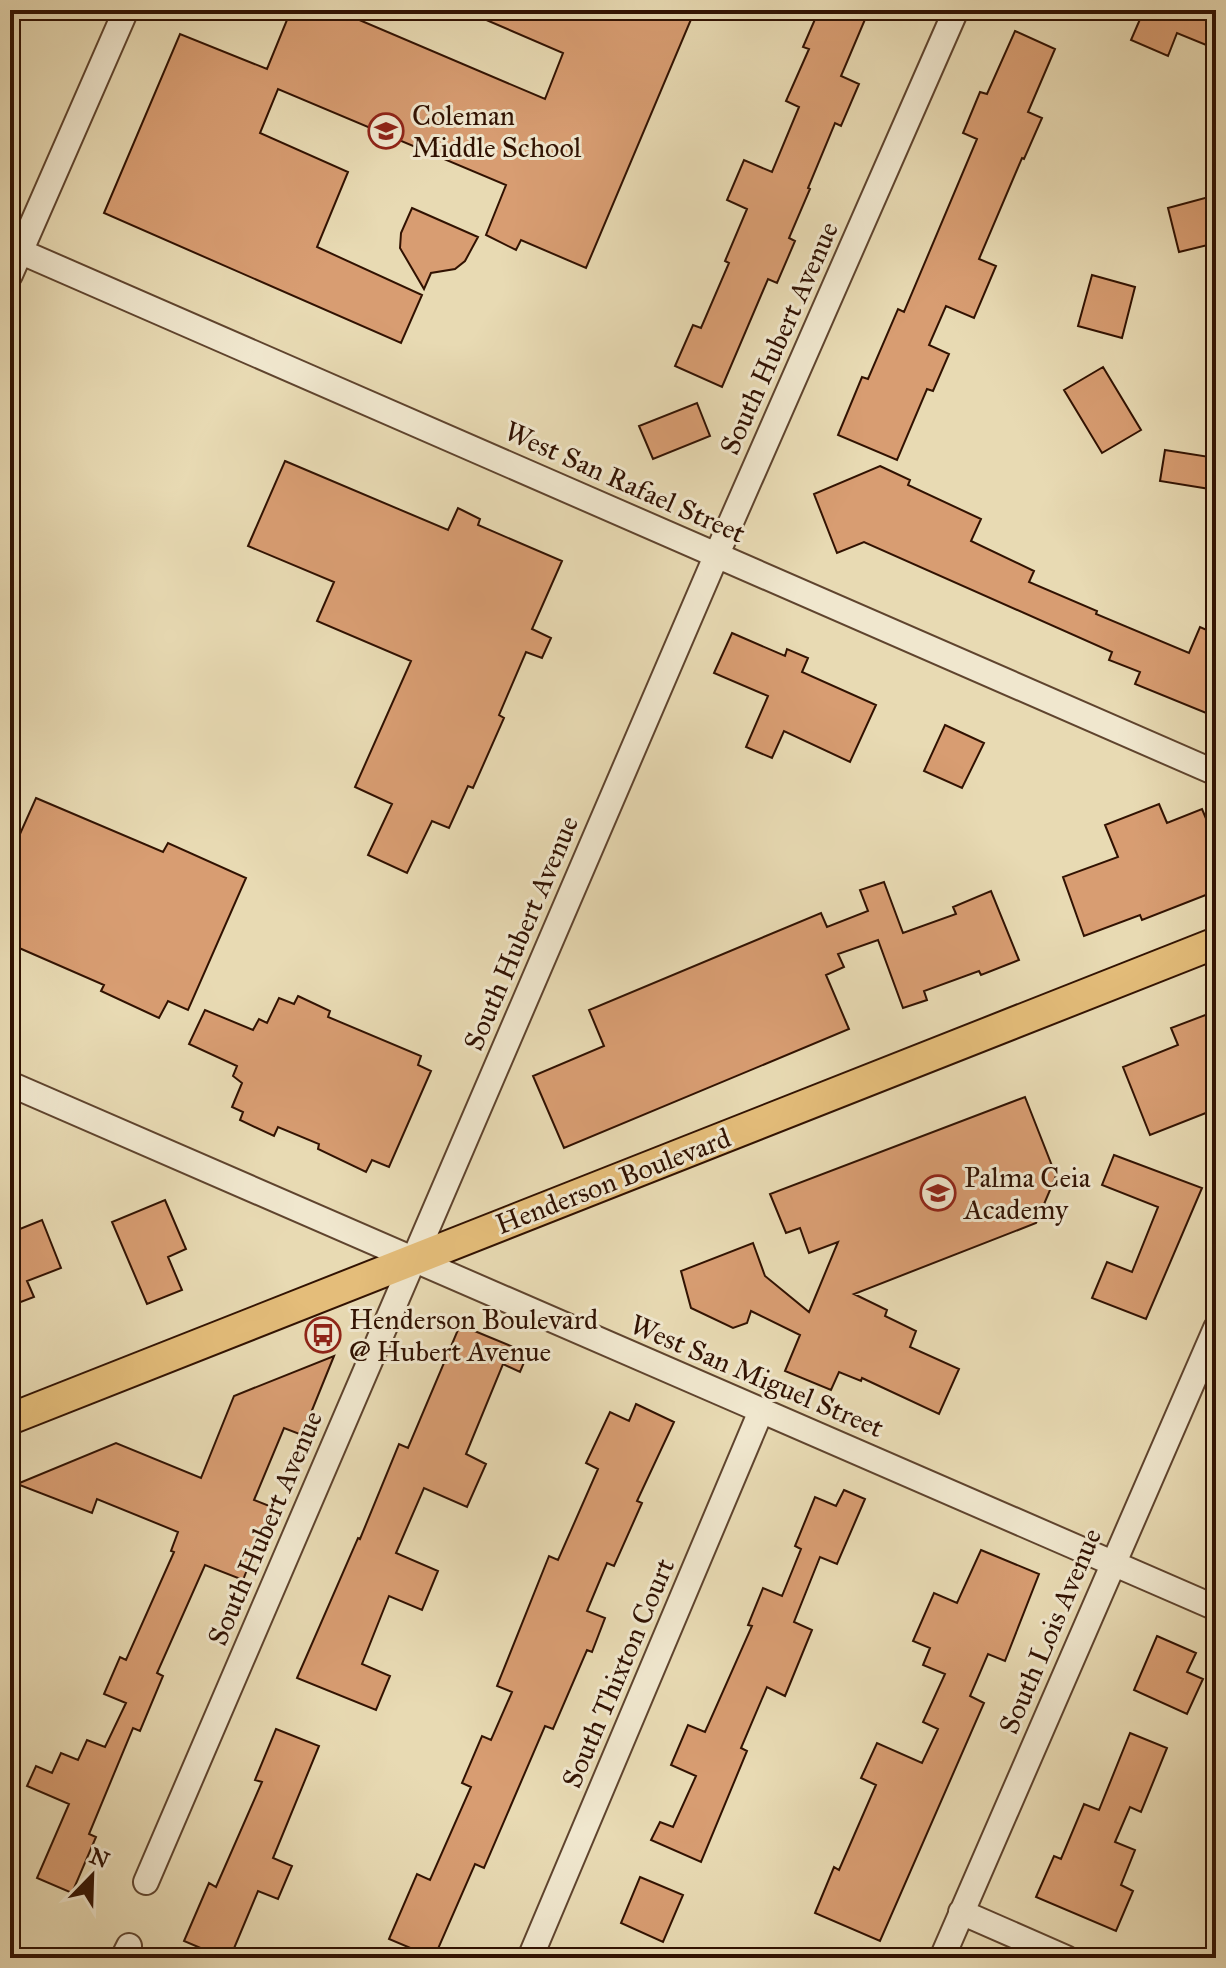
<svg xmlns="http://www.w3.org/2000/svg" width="1226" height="1968" viewBox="0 0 1226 1968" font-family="'IM FELL Great Primer',serif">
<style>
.building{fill:#d89d72;stroke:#311202;stroke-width:2}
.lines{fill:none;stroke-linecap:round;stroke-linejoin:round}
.minor-casing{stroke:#5f442e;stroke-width:28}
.major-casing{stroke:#311202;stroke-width:34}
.minor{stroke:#f0e7ce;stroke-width:24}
.major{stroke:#e4bd7a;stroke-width:30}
.labels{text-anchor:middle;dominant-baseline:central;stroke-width:6;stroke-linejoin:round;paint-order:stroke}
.poi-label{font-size:28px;fill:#311202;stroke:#f0e7ce;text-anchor:start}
.street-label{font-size:28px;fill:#311202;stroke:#f0e7ce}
</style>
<rect width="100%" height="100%" fill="#e8dab3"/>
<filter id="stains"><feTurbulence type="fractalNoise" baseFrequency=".0025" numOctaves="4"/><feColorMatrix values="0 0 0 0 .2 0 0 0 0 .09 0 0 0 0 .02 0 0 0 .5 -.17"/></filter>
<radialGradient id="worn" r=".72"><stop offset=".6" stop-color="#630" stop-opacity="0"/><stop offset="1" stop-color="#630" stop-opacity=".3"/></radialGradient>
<path class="building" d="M291 10H336L545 99 563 53 463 10H695L586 268 521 240 516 250 486 235 506 185 278 89 260 133 348 172 317 247 422 295 401 343 104 213 180 34 267 69Z
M819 10H869L841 76 859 84 841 126 835 123 808 188 810 189 789 238 795 241 777 283 768 279 722 387 675 366 693 325 701 328 729 263 725 261 747 209 727 200 744 160 772 172 799 107 786 101 809 49 803 47Z
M1144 10H1216V49L1177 33 1168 56 1131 40Z
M1015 31 1055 49 1028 112 1042 118 1024 159 1022 158 979 259 996 266 974 318 946 306 929 345 949 354 933 391 927 389 897 460 838 435 862 377 868 379 898 309 904 312 977 139 963 133 980 92 987 94Z
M1216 195V243L1179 252 1168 208Z
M412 208 478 237 465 261 455 269 431 273 424 289 400 248 401 233Z
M1092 275 1135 287 1122 338 1078 326Z
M1103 367 1141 430 1102 453 1064 390Z
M697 403 710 436 653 459 639 426Z
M1165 450 1216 458V490L1160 481Z
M285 461 448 530 458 508 480 519 478 525 562 561 532 629 551 638 542 658 526 652 499 715 504 718 473 788 468 786 449 828 432 821 407 873 368 855 392 804 355 787 411 661 317 621 334 582 248 546Z
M880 466 910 480 908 485 981 519 971 541 1034 571 1029 582 1097 611 1096 614 1189 653 1200 627 1216 634V717L1135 684 1140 672 1109 660 1112 652 864 542 837 553 814 494Z
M732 633 785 656 787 649 808 658 802 672 876 705 850 762 784 731 772 758 746 747 768 696 714 673Z
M945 725 984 743 962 788 924 771Z
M36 798 163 852 168 843 246 878 188 1010 168 1001 159 1018 101 991 104 985 10 944V841L16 843Z
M1159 804 1167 823 1202 809 1210 828 1216 826V891L1142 920 1140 915 1084 936 1063 877 1118 857 1105 825Z
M884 882 903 933 956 914 953 907 991 891 1019 960 981 975 979 971 924 991 927 1000 903 1008 878 940 838 954 844 967 826 975 849 1029 564 1148 533 1076 604 1046 589 1010 821 913 827 927 868 911 860 890Z
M298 996 330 1011 328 1017 421 1056 418 1065 431 1071 389 1167 372 1160 366 1172 318 1149 319 1144 278 1127 274 1136 240 1120 243 1112 232 1107 242 1083 233 1076 237 1066 189 1044 205 1010 253 1030 259 1019 267 1023 279 998 294 1004Z
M1216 1011V1109L1150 1135 1123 1067 1178 1045 1171 1028Z
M1025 1097 1056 1176 1036 1223 854 1294 887 1310 885 1316 916 1331 910 1347 959 1369 939 1414 862 1378 861 1381 839 1372 831 1390 785 1371 800 1335 751 1311 747 1323 733 1328 691 1308 681 1271 753 1243 765 1276 809 1312 838 1242 809 1253 800 1228 786 1233 770 1194Z
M1114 1155 1202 1188 1146 1319 1092 1298 1107 1262 1132 1272 1158 1207 1102 1185Z
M165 1200 186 1249 168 1257 182 1290 147 1304 112 1222Z
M42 1220 61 1268 27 1281 34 1297 10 1306V1233Z
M460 1325 528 1353 520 1372 503 1364 466 1454 486 1464 467 1507 424 1488 396 1553 438 1571 422 1610 389 1596 362 1664 390 1676 376 1710 297 1678 358 1538 360 1539 399 1444 408 1448Z
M334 1356 302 1435 284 1428 254 1500 272 1507 243 1580 205 1565 157 1673 163 1676 140 1731 133 1728 89 1834 96 1837 72 1893 37 1878 69 1804 27 1786 36 1766 52 1773 61 1753 78 1760 87 1740 105 1747 126 1703 104 1694 120 1657 126 1660 174 1552 171 1551 178 1532 97 1499 92 1513 17 1484 116 1443 201 1478 234 1396Z
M636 1404 674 1422 637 1501 642 1503 614 1566 607 1563 587 1611 605 1618 592 1652 587 1650 553 1729 545 1726 484 1868 475 1864 434 1958 389 1939 417 1874 430 1880 471 1787 462 1783 482 1736 491 1740 512 1692 497 1686 549 1556 558 1560 598 1469 586 1463 610 1412 629 1421Z
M844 1490 865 1499 837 1564 820 1557 794 1622 812 1630 785 1696 767 1687 741 1748 747 1751 701 1862 651 1840 660 1822 673 1827 696 1776 671 1765 688 1725 705 1732 752 1626 748 1625 763 1588 782 1596 801 1549 795 1546 815 1497 836 1506Z
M981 1550 1039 1574 1005 1661 988 1654 970 1696 984 1703 880 1941 815 1913 834 1867 839 1870 876 1785 861 1778 877 1743 922 1763 938 1729 923 1722 945 1674 923 1665 930 1648 913 1641 934 1593 957 1603Z
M1157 1636 1196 1653 1187 1672 1203 1679 1187 1714 1134 1690Z
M276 1729 319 1746 273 1858 292 1866 278 1899 258 1891 230 1958H224L184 1941 209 1883 216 1887 262 1782 255 1780Z
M1130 1733 1167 1748 1141 1812 1130 1807 1115 1842 1135 1850 1121 1885 1133 1891 1116 1931 1036 1897 1054 1856 1061 1859 1084 1804 1099 1810Z
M640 1877 683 1895 663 1942 621 1923Z"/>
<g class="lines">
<defs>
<path id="minor" d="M10 247 1216 773
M10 275 126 10
M10 1084 1216 1608
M146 1882 717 554 956 10
M961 1912 1066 1958
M123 1958 129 1946
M530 1958 761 1411
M942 1958 1216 1328"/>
<path id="major" d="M10 1419 1216 943"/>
</defs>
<use href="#minor" class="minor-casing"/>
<use href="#major" class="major-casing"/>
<use href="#minor" class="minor"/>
<use href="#major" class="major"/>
</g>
<defs>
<symbol id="school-ring" viewBox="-11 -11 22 22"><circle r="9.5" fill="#f0e7ce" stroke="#8f2418" stroke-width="1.5"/><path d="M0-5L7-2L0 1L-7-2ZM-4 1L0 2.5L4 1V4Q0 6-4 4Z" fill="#8f2418"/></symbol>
<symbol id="bus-ring" viewBox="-11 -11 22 22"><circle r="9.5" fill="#f0e7ce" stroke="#8f2418" stroke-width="1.5"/><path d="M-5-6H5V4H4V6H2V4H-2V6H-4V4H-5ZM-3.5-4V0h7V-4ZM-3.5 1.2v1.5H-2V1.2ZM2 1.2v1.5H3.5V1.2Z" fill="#8f2418"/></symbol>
</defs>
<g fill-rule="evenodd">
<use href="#school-ring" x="366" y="111" width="40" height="40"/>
<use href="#school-ring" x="918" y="1173" width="40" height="40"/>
<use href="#bus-ring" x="303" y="1315" width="40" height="40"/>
</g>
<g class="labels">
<g class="poi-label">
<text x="412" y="115">Coleman<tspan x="412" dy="32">Middle School</tspan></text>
<text x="964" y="1177">Palma Ceia<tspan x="964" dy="32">Academy</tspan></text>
<text x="349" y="1319">Henderson Boulevard<tspan x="349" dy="32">@ Hubert Avenue</tspan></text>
</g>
<g class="street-label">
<text transform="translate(779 338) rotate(-66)">South Hubert Avenue</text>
<text transform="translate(625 482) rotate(24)">West San Rafael Street</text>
<text transform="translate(521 933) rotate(-67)">South Hubert Avenue</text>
<text transform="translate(613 1181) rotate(-21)">Henderson Boulevard</text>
<text transform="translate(757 1376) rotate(23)">West San Miguel Street</text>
<text transform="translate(265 1528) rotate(-67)">South Hubert Avenue</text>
<text transform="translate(1050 1631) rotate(-67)">South Lois Avenue</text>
<text transform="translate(618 1673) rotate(-67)">South Thixton Court</text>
</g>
</g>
<rect width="1226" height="1968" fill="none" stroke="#e8dab3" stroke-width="40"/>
<rect x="12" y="12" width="1202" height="1944" fill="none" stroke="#311202" stroke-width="4"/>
<rect x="20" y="20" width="1186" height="1928" fill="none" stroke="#311202" stroke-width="2"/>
<g transform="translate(92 1876) rotate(23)" stroke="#f0e7ce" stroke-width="6" paint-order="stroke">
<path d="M0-6L14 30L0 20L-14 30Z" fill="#311202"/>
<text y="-12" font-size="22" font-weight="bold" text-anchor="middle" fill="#311202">N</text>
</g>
<rect width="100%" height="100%" filter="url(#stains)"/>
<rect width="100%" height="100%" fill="url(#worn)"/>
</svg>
